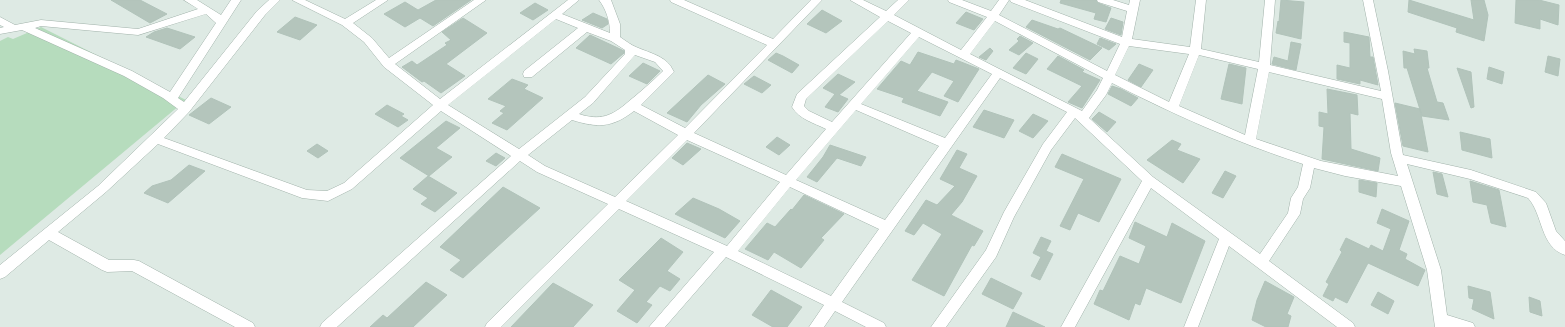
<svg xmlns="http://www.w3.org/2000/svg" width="1565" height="327" viewBox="0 0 1565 327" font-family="'Roboto Condensed',sans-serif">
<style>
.green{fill:#b6dcbd}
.building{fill:#b4c5bc;stroke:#b1c3ba}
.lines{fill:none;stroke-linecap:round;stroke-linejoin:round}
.minor-casing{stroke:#a1b2aa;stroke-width:1}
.minor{fill:#fff;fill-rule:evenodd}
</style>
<rect width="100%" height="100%" fill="#deeae4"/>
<path class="green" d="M41 27 186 100 0 255V41L8 37 13 39Z"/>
<path class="building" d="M111 0H140L167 14 150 23Z
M436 0H471L433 26 420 18 405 27 384 14 405 2 418 10Z
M1061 0H1096L1098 3 1111 8 1106 22 1094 19 1096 13 1060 3Z
M1281 0 1304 2 1301 39 1276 33 1278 21 1279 22Z
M1409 0 1474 20 1471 0H1484L1488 15 1484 41 1456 32 1457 28 1408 12Z
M1516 0H1539L1559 5 1558 25 1540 19V29L1515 23Z
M535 3 548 10 533 20 520 13Z
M822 10 842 21 826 33 807 24Z
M966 12 983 19 974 30 956 23Z
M593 13 607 19 608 24 602 28 582 20Z
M295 17 317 25 300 40 277 32Z
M463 18 487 33 446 64 465 76 441 93 424 81 422 82 402 67 412 61 417 65 447 45 445 43 451 40 442 32Z
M1111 18 1123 22 1121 35 1105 29Z
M1032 20 1058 29 1060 28 1102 48 1090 60 1026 27Z
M167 28 195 37 180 49 146 37 154 32Z
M1344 32 1369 37 1370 57H1373L1378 85 1360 80V84L1337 79V65L1350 68V43L1344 42Z
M590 35 620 49 624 51V53L611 64 576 48Z
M1020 36 1033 43 1019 55 1009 50 1019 41 1017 39Z
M1100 38 1116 44 1109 50 1097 44Z
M1291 42 1301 44 1296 70 1272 64 1274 57 1288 61Z
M990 48 993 51 986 60 979 57Z
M1414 49 1427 51 1429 68H1427L1437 102 1443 103 1449 120 1422 116 1407 68H1404L1403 51 1415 54Z
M918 52 954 64 956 60 979 69 958 102 944 96 954 81 932 72 917 91 948 102 940 116 902 102 904 98 877 89 901 61 910 65Z
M776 53 783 56 799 65 792 73 768 60Z
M1026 53 1038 59 1026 74 1013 68Z
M1058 56 1084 70 1082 72 1100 80 1082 108 1068 102 1082 86 1047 69Z
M1548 56 1560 59 1558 76 1545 72Z
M643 63 660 71 647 84 629 76Z
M1139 64 1153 70 1141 87 1128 80Z
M1229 64 1246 68 1242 104 1221 99Z
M1489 67 1504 72 1502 84 1487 79Z
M1457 68 1471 72 1474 107 1471 108Z
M838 74 855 82 839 95 848 99 838 112 825 107 835 94 823 88Z
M708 75 725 84 701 105 687 122 667 113Z
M754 76 771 85 762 93 744 84Z
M512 79 528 85 524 89 543 98 507 130 492 123 504 113 500 111 506 106 488 99Z
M1112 86 1121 89 1138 98 1131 106 1108 94Z
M1327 89 1357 95 1358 115 1350 113 1351 149 1380 158 1378 171 1322 159 1324 127 1319 126V112L1328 114Z
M211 98 231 107 209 124 189 115Z
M1395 103 1420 109 1428 152 1403 146Z
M387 105 404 114 401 116 408 120 398 127 375 114Z
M984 110 1014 120 1004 138 973 127Z
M1099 112 1116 122 1107 132 1092 119Z
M1033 114 1048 121 1033 138 1019 131Z
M446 121 460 128 436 148 452 157 429 176 400 158Z
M1460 132 1490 139 1492 158 1462 150Z
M777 137 790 145 779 155 766 147Z
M1172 140 1181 144 1177 150 1200 159 1183 183 1147 160Z
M687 143 701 149 683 165 672 158Z
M317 144 328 151 318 158 307 151Z
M830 145 866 157 861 166 837 158 817 182 807 177 823 157Z
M957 150 967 154 959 168 977 176 962 202 951 215 983 231 974 246 972 245 944 296 912 280 942 234 923 223 914 235 905 231 926 200 937 205 955 186 940 179Z
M496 153 505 158 496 166 486 161Z
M1062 154 1121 179 1099 222 1078 213 1070 230 1060 226 1084 179 1055 167Z
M189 165 205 171 168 203 144 193 152 186 171 180Z
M1225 171 1236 176 1223 198 1212 193Z
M1433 172 1442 174 1448 197 1437 194Z
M428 176 457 193 435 212 421 204 428 198 413 189Z
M1359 180 1377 183 1376 197 1359 192Z
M1470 181 1499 190 1506 227 1491 223 1487 205 1473 202Z
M503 187 540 208 463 278 450 270 461 260 440 247Z
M804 195 844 214 821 238 824 240 801 268 774 252 768 260 745 249 767 223 775 227 791 209 792 210Z
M693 198 719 209 740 221 725 238 675 214Z
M1382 209 1409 221 1399 250 1407 254 1405 259 1425 270 1418 286 1368 263 1347 303 1335 297 1333 301 1323 296 1329 284 1326 282 1342 252 1340 250 1346 238 1369 249 1371 245 1383 251 1391 229 1377 223Z
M1135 222 1167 237 1172 223 1205 241 1181 303 1146 288 1140 305 1135 303 1129 320 1094 304 1100 290 1103 291 1120 256 1139 264 1146 246 1129 238Z
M1041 237 1051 241 1046 251 1053 254 1040 280 1031 276 1041 257 1033 253Z
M661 238 683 252 667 271 680 279 670 291 660 286 646 302 652 305 637 323 617 311 635 290 619 280Z
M991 278 1022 293 1013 309 982 294Z
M1265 281 1294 297 1287 314 1291 316 1288 327H1266L1252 320 1257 300Z
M426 282 447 295 413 327H370L383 315 387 318Z
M553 283 593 305 573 327H511Z
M1468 286 1490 292 1494 319 1472 309 1474 299 1469 298Z
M771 290 802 307 787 327H773L752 315Z
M1378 292 1394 301 1388 314 1371 305Z
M1529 297 1540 301 1542 316 1530 312Z
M1013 312 1045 327H1006Z"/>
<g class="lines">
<defs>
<path id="minor" d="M184 0H197L221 15 231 0H241L178 98 184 102 257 11 269 0H280L265 15 189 112 164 138 307 190 327 191 344 183 433 105 384 67 364 42 342 25 292 0H305L345 19 376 0H388L353 23 372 38 389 58 474 0H486L395 64 440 99 568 0H579L562 14 610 33C610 21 606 9 599 0H611L620 24V37C626 41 631 45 636 47 652 54 667 56 674 72L641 105 685 128 767 45 671 2 670 0H684L773 39 811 0H822L694 133 786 175 826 129C814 123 799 119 792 107L797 94 880 17 850 0H863L886 11 898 0H909L894 15 961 50 987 17 949 2 948 0H962L991 11 999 0H1009L999 15 1107 71 1120 44 1011 2 1010 0H1025L1122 37 1127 11 1098 2 1097 0H1113L1129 5 1130 0H1140L1132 39 1190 47 1196 0H1206L1201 49 1259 62 1265 0H1275L1270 65 1381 91 1363 0H1373L1388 71 1403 155 1471 170 1536 192 1546 203 1556 231 1565 241V255C1540 247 1543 214 1528 198L1470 179 1407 164 1441 270 1447 315 1473 323 1475 327H1435L1427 270 1401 186 1345 176 1314 168 1310 188 1303 199 1300 214 1269 261 1353 323 1355 327H1337L1229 246 1198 327H1184L1219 239 1151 188 1075 327H1061L1142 181 1075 118 1051 150 1014 217 996 257 946 327H931L986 250 1004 212 1043 144 1067 112 1000 78 842 302 884 323 886 327H866L835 311 824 327H809L824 305 726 257 665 327H649L714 252 619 209 501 327H485L487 323 608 204 537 172 520 161 337 327H320L322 323 511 156 441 111 352 189 328 201 302 198 158 144 106 192 58 232 109 260H134L139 261 253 323 255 327H235L132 271 107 272 102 270 49 240 5 277 0 279V265L98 186 178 109 163 98 124 76 22 30 0 34V28L4 27 0 25V17L15 25 41 20 138 29 198 9ZM206 14 216 23 170 92 132 71 35 28 41 26 138 35ZM556 19 578 28 524 71 523 74 524 77H532L587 32 611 41 625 50V54L585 97 519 149 448 105ZM888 21 911 33 832 122 809 111 804 106 806 99ZM995 21 1103 78 1097 90 1082 111 970 54ZM919 37 992 74 945 138 861 104ZM1129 46 1189 54 1169 102 1115 75ZM635 55 655 62 663 71C652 82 639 93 628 102 612 116 600 121 579 114L593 103ZM1199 55 1258 69 1245 135 1179 106ZM1269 72 1382 99 1391 153 1398 176 1321 161 1256 139ZM1112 83C1175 115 1235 142 1303 164L1298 187 1291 198 1288 213 1260 254 1153 177 1089 118 1106 95ZM856 110 939 146 885 220 796 180ZM634 111 678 135 615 197 545 166 528 155 572 120C598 128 612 128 634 111ZM687 140 780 182 727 246 626 201ZM790 187 879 229 831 296 738 251Z"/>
</defs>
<use href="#minor" class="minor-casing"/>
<use href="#minor" class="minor"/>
</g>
</svg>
